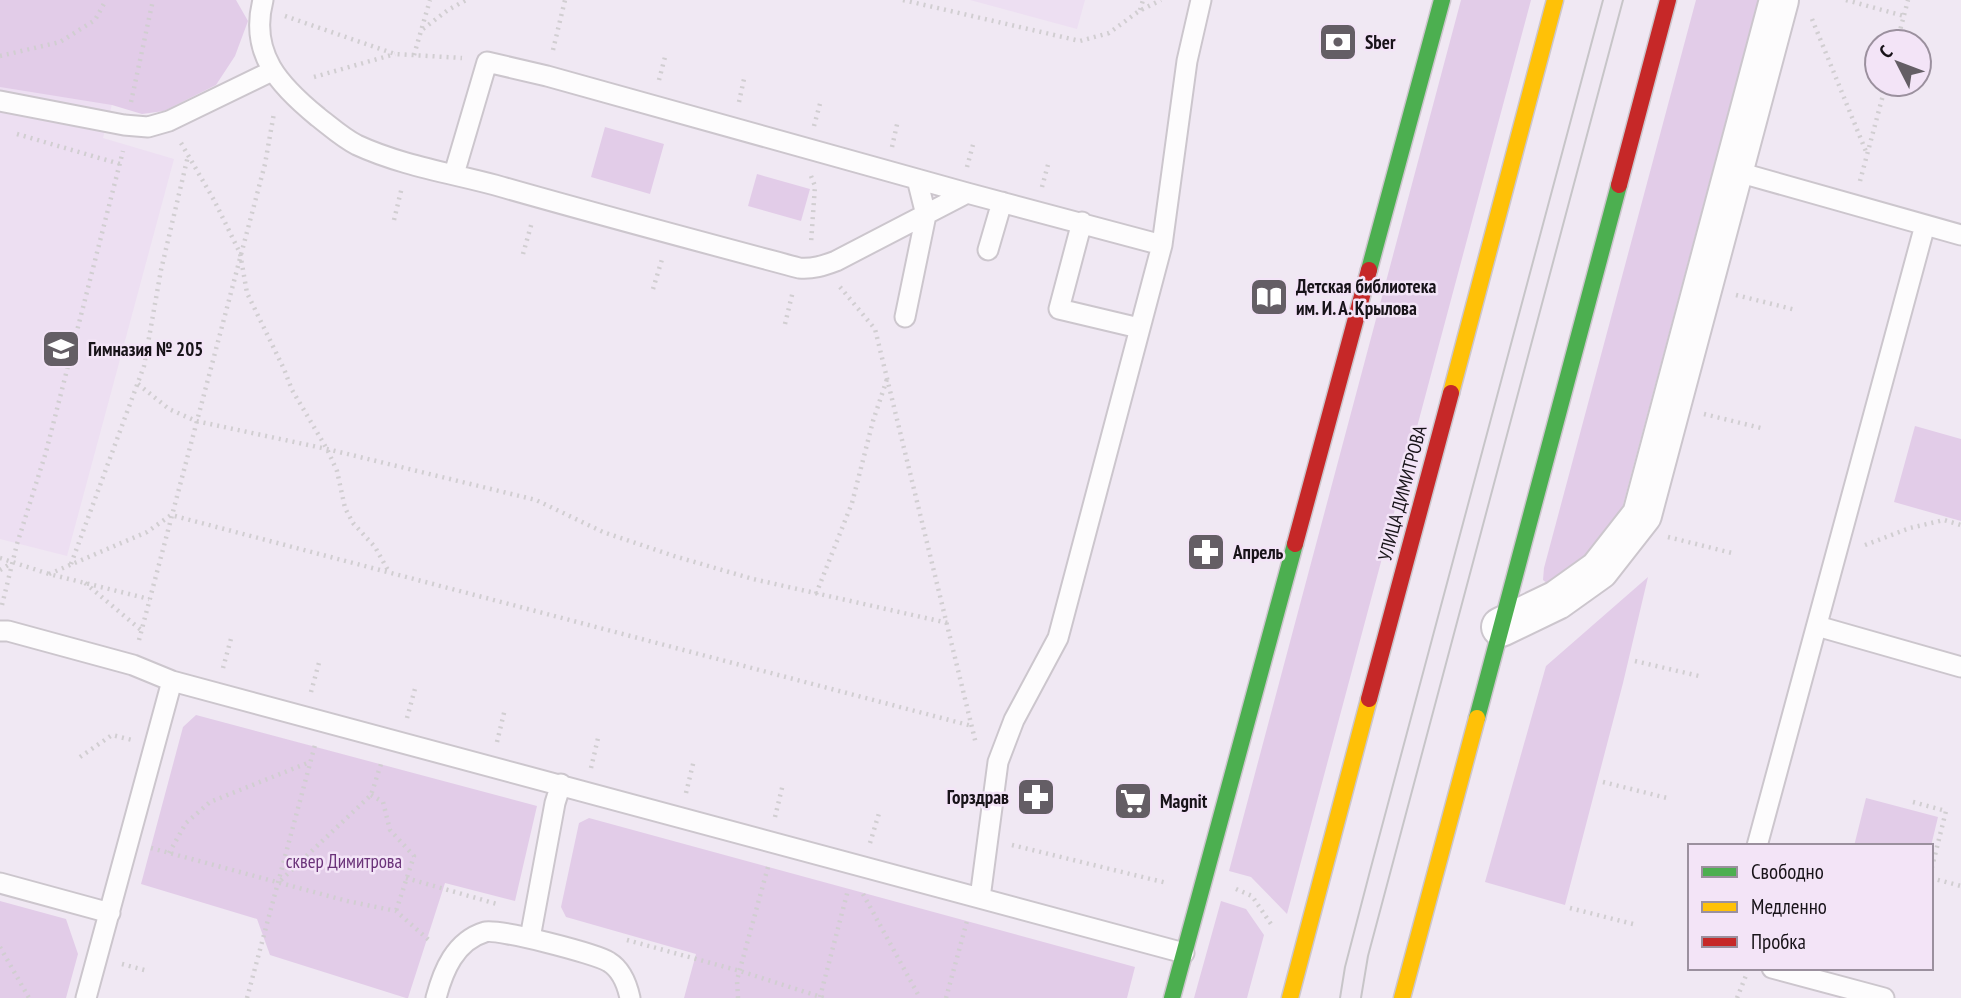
<svg xmlns="http://www.w3.org/2000/svg" width="1961" height="998" viewBox="0 0 1961 998" font-family="'PT Sans Narrow',sans-serif">
<style>
.built{fill:#eddff2}
.green{fill:#e2cce8}
.lines{fill:none;stroke-linecap:round;stroke-linejoin:round}
.lane-casing{stroke:#ccc6cd;stroke-width:23}
.street-casing{stroke:#ccc6cd;stroke-width:42}
.fast-casing{stroke:#ccc6cd;stroke-width:19}
.slow-casing{stroke:#ccc6cd;stroke-width:19}
.jam-casing{stroke:#ccc6cd;stroke-width:19}
.path{stroke:#d1ced1;stroke-width:4.5;stroke-dasharray:2 5;stroke-linecap:butt}
.lane{stroke:#fdfcfd;stroke-width:19}
.street{stroke:#fdfcfd;stroke-width:38}
.fast{stroke:#4caf50;stroke-width:16}
.slow{stroke:#ffc107;stroke-width:16}
.jam{stroke:#c62828;stroke-width:16}
.tram{stroke:#c7c5c8;stroke-width:2}
.labels{text-anchor:middle;dominant-baseline:central;stroke-width:5;stroke-linejoin:round;paint-order:stroke}
.poi-label{font-size:19px;font-weight:bold;fill:#181319;stroke:#f3e4f7;text-anchor:start}
.street-label{font-size:19px;fill:#181319;stroke:#f3e4f7}
.park-label{font-size:19px;fill:#6a3279;stroke:#f3e4f7}
</style>
<rect width="100%" height="100%" fill="#f0e8f3"/>
<path class="built" d="M0 0H140L103 138 174 159 67 556 0 539Z
M970 0H1085L1077 29Z"/>
<path class="green" d="M0 0H236L248 21 235 56 216 85 164 111 142 114 112 105 0 87Z
M1461 0H1531L1287 914 1251 877 1229 871Z
M1696 0H1758L1619 520 1586 558 1548 584 1543 580 1544 568Z
M605 127 664 144 650 194 591 177Z
M757 174 810 189 801 221 748 206Z
M1915 426 1961 439V521L1894 502Z
M1648 577 1623 683 1565 905 1485 882 1546 666Z
M196 715 537 806 515 901 445 883 408 998H406L270 955 257 919 141 884 183 727Z
M1866 798 1938 817 1931 846H1854Z
M589 818 1135 967 1127 998H684L696 954 566 917 561 907 579 823Z
M0 901 66 919 78 954 66 998H0Z
M1221 901 1246 909 1264 935 1247 998H1194Z"/>
<g class="lines">
<defs>
<path id="lane" d="M263 0C249 54 280 86 318 117 331 127 343 138 357 145 400 165 450 173 495 185 596 214 698 241 799 268 813 269 823 266 836 261L967 193
M0 101 124 125 148 127 169 121 272 71
M1734 171 1961 235
M454 174 487 62 547 76 967 193 1162 245
M1082 222 1059 309 1139 328
M988 250 1002 202
M905 317 926 215 917 179
M1817 626 1961 667
M0 631H8L133 665 172 681 1184 953
M1757 846 1925 225
M0 883 110 913
M980 898 998 762 1014 720 1058 638 1162 245 1187 61 1201 0
M530 938 555 803 561 784
M1772 968 1884 998
M86 998 172 681
M436 998C443 971 455 941 485 932 497 928 597 954 609 962 622 970 627 984 630 998"/>
<path id="street" d="M1501 627 1557 600 1599 570 1642 515 1779 0"/>
<path id="fast" d="M1369 270 1442 0
M1477 718 1619 185
M1172 998 1295 544"/>
<path id="slow" d="M1451 393 1555 0
M1290 998 1369 699
M1402 998 1477 718"/>
<path id="jam" d="M1619 185 1668 0
M1295 544 1369 270
M1369 699 1451 393"/>
</defs>
<use href="#lane" class="lane-casing"/>
<use href="#street" class="street-casing"/>
<use href="#fast" class="fast-casing"/>
<use href="#slow" class="slow-casing"/>
<use href="#jam" class="jam-casing"/>
<path class="path" d="M903 0 1080 41 1109 33 1139 11 1161 0
M1846 0 1904 16
M1140 10 1143 0
M285 16 395 54 462 58
M1812 19 1867 154
M423 29 448 10 466 0
M1897 42 1908 0
M553 50 565 0
M414 55 430 0
M0 56 60 42 95 20 106 0
M314 77 395 54
M659 80 665 57
M131 102 153 0
M739 102 744 79
M814 126 821 100
M17 134 120 164
M181 143 214 200 240 253 247 293 284 369 292 390 327 449 337 471 345 508 353 523 375 547 389 572
M892 147 898 120
M967 167 974 141
M811 176 815 186 811 243
M1860 181 1886 84
M1042 187 1049 161
M394 220 402 187
M523 254 532 222
M840 287 875 329 976 744
M653 289 663 256
M1736 295 1796 310
M785 324 793 291
M138 384 169 409 196 421 327 449 536 500 603 532 674 556 753 579 948 623
M1704 414 1765 429
M1668 537 1732 553
M1865 545 1910 528 1944 520 1961 525
M0 558 49 574 149 599
M71 564 144 366 161 270 188 156
M0 570 10 564
M49 574 147 532 171 515 972 726
M85 583 141 630
M816 594 852 503 873 421 887 379
M2 605 17 544 46 452 123 151
M139 640 265 164 274 113
M1635 661 1699 676
M223 668 232 635
M311 692 320 659
M407 718 416 685
M497 742 505 709
M80 757 112 735 132 740
M591 768 599 734
M1603 782 1667 798
M686 793 694 760
M371 795 383 802 390 830 414 856 396 911
M1913 802 1946 811 1931 871
M775 817 783 784
M870 843 880 810
M1012 845 1167 883
M151 848 347 901 396 911 431 942
M169 853 186 823 210 802 310 762
M406 878 497 904
M1931 878 1961 886
M281 880 371 795 381 764
M1236 889 1252 896 1273 927
M863 894 920 998
M1570 908 1633 924
M627 940 740 971 824 998
M0 947 29 998
M122 964 148 971
M820 997 848 890
M247 998 315 745
M738 998 737 980 768 867
M946 998 967 921
M1737 998 1747 973"/>
<use href="#lane" class="lane"/>
<use href="#street" class="street"/>
<use href="#fast" class="fast"/>
<use href="#slow" class="slow"/>
<use href="#jam" class="jam"/>
<path class="tram" d="M1340 998 1345 967 1370 871 1603 0
M1361 998 1368 956 1623 0"/>
</g>
<defs>
<symbol id="bank-square" viewBox="-11 -11 22 22"><rect x="-9" y="-9" width="18" height="18" rx="4" fill="#645e65" stroke="#f3e4f7"/><path d="M-6-4H6V4H-6ZM0-2.3a2.3 2.3 0 1 0 0 4.6a2.3 2.3 0 1 0 0-4.6Z" fill="#fff"/></symbol>
<symbol id="library-square" viewBox="-11 -11 22 22"><rect x="-9" y="-9" width="18" height="18" rx="4" fill="#645e65" stroke="#f3e4f7"/><path d="M-6-4Q-3-5.5-.7-3.5V5Q-3 3-6 4ZM6-4Q3-5.5 .7-3.5V5Q3 3 6 4Z" fill="#fff"/></symbol>
<symbol id="school-square" viewBox="-11 -11 22 22"><rect x="-9" y="-9" width="18" height="18" rx="4" fill="#645e65" stroke="#f3e4f7"/><path d="M0-5L7-2L0 1L-7-2ZM-4 1L0 2.5L4 1V4Q0 6-4 4Z" fill="#fff"/></symbol>
<symbol id="pharmacy-square" viewBox="-11 -11 22 22"><rect x="-9" y="-9" width="18" height="18" rx="4" fill="#645e65" stroke="#f3e4f7"/><path d="M-2-6h4v4h4v4h-4v4h-4v-4h-4v-4h4Z" fill="#fff"/></symbol>
<symbol id="supermarket-square" viewBox="-11 -11 22 22"><rect x="-9" y="-9" width="18" height="18" rx="4" fill="#645e65" stroke="#f3e4f7"/><path d="M-6-5.5h2.5l.6 2H6L4.5 2H-2.5L-4.4-4H-6ZM-1.5 3.2a1.3 1.3 0 1 0 .1 0ZM3 3.2a1.3 1.3 0 1 0 .1 0Z" fill="#fff"/></symbol>
</defs>
<g fill-rule="evenodd">
<use href="#bank-square" x="1316" y="20" width="44" height="44"/>
<use href="#library-square" x="1247" y="275" width="44" height="44"/>
<use href="#school-square" x="39" y="327" width="44" height="44"/>
<use href="#pharmacy-square" x="1184" y="530" width="44" height="44"/>
<use href="#pharmacy-square" x="1014" y="775" width="44" height="44"/>
<use href="#supermarket-square" x="1111" y="779" width="44" height="44"/>
</g>
<g class="labels">
<g class="poi-label">
<text x="1365" y="42">Sber</text>
<text x="1296" y="286">Детская библиотека<tspan x="1296" dy="22">им. И. А. Крылова</tspan></text>
<text x="88" y="349">Гимназия № 205</text>
<text x="1233" y="552">Апрель</text>
<text x="1009" y="797" text-anchor="end">Горздрав</text>
<text x="1160" y="801">Magnit</text>
</g>
<g class="street-label">
<text transform="translate(1402 493) rotate(-75)">УЛИЦА ДИМИТРОВА</text>
</g>
<g class="park-label">
<text x="344" y="861">сквер Димитрова</text>
</g>
</g>
<rect x="1688" y="844" width="245" height="126" fill="#f3e4f7" stroke="#9b909e" stroke-width="2"/>
<rect x="1702" y="867" width="35" height="10" fill="#4caf50" stroke="#9b909e" stroke-width="2"/>
<text x="1751" y="879" font-size="21" fill="#181319">Свободно</text>
<rect x="1702" y="902" width="35" height="10" fill="#ffc107" stroke="#9b909e" stroke-width="2"/>
<text x="1751" y="914" font-size="21" fill="#181319">Медленно</text>
<rect x="1702" y="937" width="35" height="10" fill="#c62828" stroke="#9b909e" stroke-width="2"/>
<text x="1751" y="949" font-size="21" fill="#181319">Пробка</text>
<g transform="translate(1898 63) rotate(312)"><circle r="33" fill="#f3e4f7" stroke="#9b909e" stroke-width="2"/>
<path d="M0-5L12 26L0 18L-12 26Z" fill="#645e65"/>
<text y="-10" font-size="19" font-weight="bold" text-anchor="middle" fill="#181319">С</text>
</g>
</svg>
